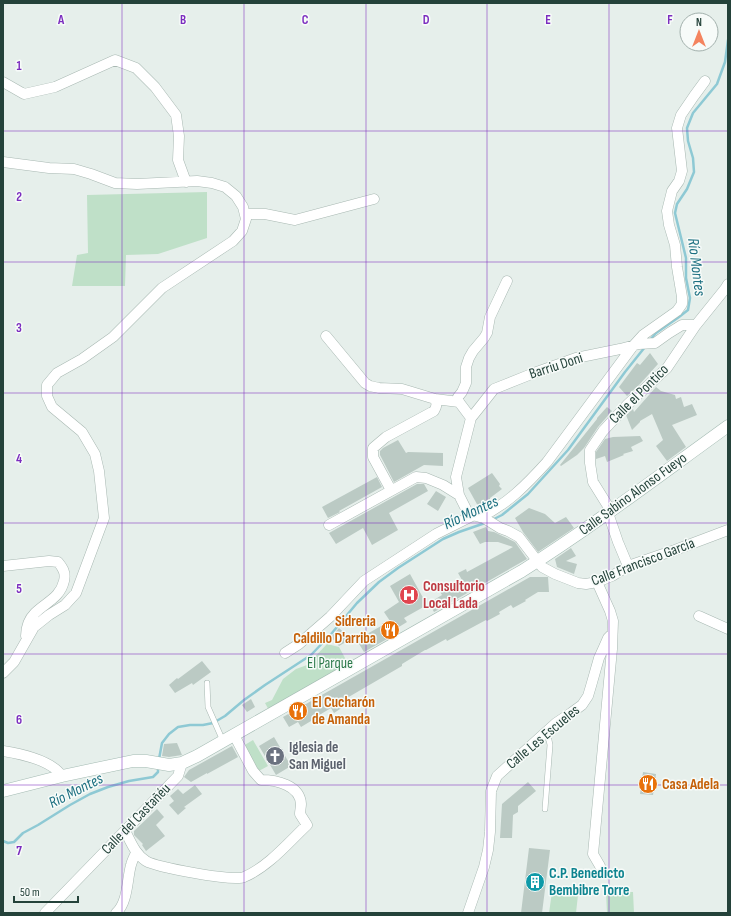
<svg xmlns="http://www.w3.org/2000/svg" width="731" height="916" viewBox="0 0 731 916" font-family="'Sofia Sans Condensed',sans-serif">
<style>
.green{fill:#bfe0c8}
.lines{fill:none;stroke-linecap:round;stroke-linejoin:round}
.stream{stroke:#8ec9d4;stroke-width:2.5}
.building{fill:#bbcac4}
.lane-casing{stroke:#a8b8b2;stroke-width:6}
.street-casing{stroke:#a8b8b2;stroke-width:11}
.secondary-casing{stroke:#a4bbb3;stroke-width:13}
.lane{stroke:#fff;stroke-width:5}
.street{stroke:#fff;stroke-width:10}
.secondary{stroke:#fff;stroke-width:12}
.grid{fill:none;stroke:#7b2cbf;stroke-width:1;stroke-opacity:0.55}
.labels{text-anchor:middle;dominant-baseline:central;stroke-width:3;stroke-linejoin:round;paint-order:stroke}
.street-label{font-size:15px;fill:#24423a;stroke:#f7fbf9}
.health-label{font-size:15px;font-weight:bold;fill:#be3a42;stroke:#f7fbf9;text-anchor:start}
.food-label{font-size:15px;font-weight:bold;fill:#c56008;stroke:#f7fbf9;text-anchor:start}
.park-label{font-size:15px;fill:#2d7a4b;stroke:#f7fbf9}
.worship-label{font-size:15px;font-weight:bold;fill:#5b616d;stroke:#f7fbf9;text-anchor:start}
.culture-label{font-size:15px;font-weight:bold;fill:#0d838f;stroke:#f7fbf9;text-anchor:start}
.water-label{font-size:16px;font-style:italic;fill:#1c6f80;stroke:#f7fbf9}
.grid-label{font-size:13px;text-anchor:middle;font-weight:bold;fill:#7b2cbf;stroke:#f7fbf9;stroke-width:3;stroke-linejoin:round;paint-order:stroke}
</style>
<rect width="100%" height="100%" fill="#e6efeb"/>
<path class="green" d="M207 192V238L158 254 126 255 125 286H72L77 255 88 253 87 195Z
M327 644 339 647 351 669 271 714 265 703 272 700 283 679 296 669 307 665Z
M253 740 268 766 257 772 243 746Z
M552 892 578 895 576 913H549Z
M606 892H633L634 913H607Z"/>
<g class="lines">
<path class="stream" d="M650 340 656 333 679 317 688 310 690 298 686 278V258L675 213 677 204 687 189 694 172 693 158 688 141 687 128 693 113 717 84 725 62 728 40
M492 520 502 515 528 494 568 450 625 372 645 347
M159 759 162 743 169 734 178 727 190 725H203L213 723 225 716 244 700 265 685 311 655 332 633 357 603 379 582 398 568 443 539 459 532 485 523
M3 841 8 843 14 842 23 833 38 825 70 805 90 794 108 787 129 781 153 777 158 772V766"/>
</g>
<path class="building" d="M650 353 658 364 640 384 627 396 619 387 637 363 640 365Z
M656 387 661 391 675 395 676 399 681 397 684 407 692 404 697 415 672 425 686 447 667 461 656 446 663 440 652 414 640 421V422L632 430 626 415 633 409 634 412Z
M607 407 612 411 598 427 584 448 577 455 561 466 560 465 597 419V418Z
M640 436 643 441 631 447 633 451 623 454 624 455 607 462 605 456 596 459V452L605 439 613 437Z
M398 440 406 453 408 452 443 453V466L424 465 394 482 380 455V451L383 448Z
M492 473 500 484 499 486 502 489 490 498V499L478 506 468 488Z
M377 477 382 487 339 511 340 512 328 518 322 507Z
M417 484H424L428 491 389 513 398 530 372 545 363 528 336 544 329 533Z
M436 491 446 497 438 511 427 504Z
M529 508 545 514 555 523 566 517 574 528 538 552 523 532 515 518Z
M486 527 488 531 494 532 515 542 527 559 434 612 429 603 442 595 439 590 449 584 451 587 462 580 458 573 466 569 467 572 513 547 498 542H485L480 544 473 532Z
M571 548 576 556 566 561 577 564 574 574 557 567 555 559Z
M410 574 427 605 404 618 407 622 394 630 396 634 364 652 356 639 366 632 367 634 390 621 384 612 399 602 390 586Z
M530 577H548L549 592H538L525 600 526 601 513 608 511 605 499 612 500 614 487 621 486 620 447 641 446 639 426 650H425L402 664V666L340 702 343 707 334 713 331 708 311 720V721L301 727 298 722 289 727 283 717Z
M339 628 351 639 339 646 331 637Z
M202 661 211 672 193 685 192 683 175 693 169 685 177 678 178 679Z
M251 699 255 707 247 712 242 705Z
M274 737 291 766 276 775 259 746Z
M177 743 182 755 169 757 162 756 164 744Z
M232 746 238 757 207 774V773L191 782 184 777 189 770Z
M643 772 656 774 653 795 640 794Z
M528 782 536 791 518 806V812L513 815 512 838H500L502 804Z
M195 785 202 794 184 807 186 808 178 815 169 805 174 801 170 796 178 789 183 794Z
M157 809 164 817 156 825 165 836 146 851 142 845 143 844 134 835V831Z
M529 848 550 850 542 913H521Z"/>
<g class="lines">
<defs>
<path id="lane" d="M207 683 208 707 223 741
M544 733 549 740 550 745 545 809"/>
<path id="street" d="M3 82 24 94 55 87 115 60 136 68 155 87 176 115 179 136 178 160 186 182
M3 162 49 168 74 169 91 174 115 183 137 184 197 181 212 183 225 187 236 196 243 207 246 219 242 231 233 241 162 288 113 337 82 359 57 373 47 385V396L52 407 82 432 95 454 99 471 104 518 76 593 65 605 49 615 34 627 14 662 3 673
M245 214H265L295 220 374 199
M696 325H682L669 333 655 343 639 344 620 349 576 358 534 373 494 389 479 408 471 418 456 477 459 495 467 511 476 516 484 518 500 528 508 531 519 537 542 567 555 574 578 583 586 584 597 582 612 576 628 566 675 550 728 530
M326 336 365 383 370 386 379 388 402 389 435 399 459 402
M471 418 459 402 458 397 462 392 466 383V367L469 358 473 351 484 338 487 333 490 317 507 281
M391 490 373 457V448L386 437 434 411C437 406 437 404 435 399
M611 511 593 482 590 463V450L603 431 628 404 667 368 696 325 725 289 728 284
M608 513 618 542 628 566
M480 517C507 505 528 483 547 462L633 346 643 335 677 311 682 304V297L677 267 675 245 669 225 667 211 672 191 679 181 682 171 677 128 681 115 694 96 705 81
M329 525 416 477 426 478 443 485 459 495
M3 566 49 561 58 562C63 568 66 573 64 581 60 598 46 602 35 613 29 619 26 628 26 636
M597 582 610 611 613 621 612 649 593 854 600 866
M699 616 728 629
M285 653 299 644 330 617 364 581 436 534 474 515
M3 751C22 754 51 760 62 776
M125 831C131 842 135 854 146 861 156 867 234 882 244 877 268 867 288 843 307 825L300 814C300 811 301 807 301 804 300 785 276 780 261 780L253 771 234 735
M45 913 178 776 182 763
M116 913C128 903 127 879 131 865 132 861 134 857 136 853
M468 913 484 867 488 850 490 832 491 791 497 776 556 723 571 713 582 705 588 696 591 686 599 658 604 647 608 638 612 634"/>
<path id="secondary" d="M3 791 62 776 133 761H146L169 765 182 763 197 756 522 571C593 526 660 475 728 426"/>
</defs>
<use href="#lane" class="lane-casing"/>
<use href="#street" class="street-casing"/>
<use href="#secondary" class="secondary-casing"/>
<use href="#lane" class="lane"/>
<use href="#street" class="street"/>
<use href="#secondary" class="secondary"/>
</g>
<path class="grid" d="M122 3V913M244 3V913M366 3V913M487 3V913M609 3V913M3 131H728M3 262H728M3 393H728M3 523H728M3 654H728M3 785H728"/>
<defs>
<symbol id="hospital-disc" viewBox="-11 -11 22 22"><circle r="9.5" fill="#e0444e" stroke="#f7fbf9"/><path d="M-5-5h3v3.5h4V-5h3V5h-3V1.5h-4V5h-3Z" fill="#fff"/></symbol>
<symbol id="restaurant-disc" viewBox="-11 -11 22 22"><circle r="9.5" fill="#e8710a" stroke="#f7fbf9"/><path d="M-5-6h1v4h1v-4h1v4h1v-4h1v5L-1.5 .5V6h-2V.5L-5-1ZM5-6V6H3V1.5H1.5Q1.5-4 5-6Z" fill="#fff"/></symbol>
<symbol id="church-disc" viewBox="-11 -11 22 22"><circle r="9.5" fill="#6b7280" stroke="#f7fbf9"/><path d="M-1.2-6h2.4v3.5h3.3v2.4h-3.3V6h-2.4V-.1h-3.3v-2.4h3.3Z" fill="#fff"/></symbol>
<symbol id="building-disc" viewBox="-11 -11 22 22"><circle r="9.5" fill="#0f9aa8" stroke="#f7fbf9"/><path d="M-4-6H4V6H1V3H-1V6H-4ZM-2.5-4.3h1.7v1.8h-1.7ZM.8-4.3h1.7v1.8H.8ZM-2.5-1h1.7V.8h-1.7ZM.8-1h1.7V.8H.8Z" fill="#fff"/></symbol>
</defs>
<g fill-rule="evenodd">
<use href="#hospital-disc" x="398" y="584" width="22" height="22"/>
<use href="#restaurant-disc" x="379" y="619" width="22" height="22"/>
<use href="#restaurant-disc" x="287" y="700" width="22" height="22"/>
<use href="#church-disc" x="264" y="745" width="22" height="22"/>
<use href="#restaurant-disc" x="637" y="773" width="22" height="22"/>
<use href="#building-disc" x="524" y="871" width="22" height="22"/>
</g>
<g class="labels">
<g class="street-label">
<text transform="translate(556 366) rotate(-18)">Barriu Doni</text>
<text transform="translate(639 394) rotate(-45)">Calle el Pontico</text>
<text transform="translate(633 494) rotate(-36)">Calle Sabino Alonso Fueyo</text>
<text transform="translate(643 562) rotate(-21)">Calle Francisco García</text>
<text transform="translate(543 737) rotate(-40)">Calle Les Escueles</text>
<text transform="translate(136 819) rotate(-46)">Calle del Castañéu</text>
</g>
<g class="health-label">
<text x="423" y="586">Consultorio<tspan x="423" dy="17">Local Lada</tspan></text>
</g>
<g class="food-label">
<text x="376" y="621" text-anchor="end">Sidreria<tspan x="376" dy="17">Caldillo D'arriba</tspan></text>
<text x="312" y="702">El Cucharón<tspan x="312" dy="17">de Amanda</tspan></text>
<text x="662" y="784">Casa Adela</text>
</g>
<g class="park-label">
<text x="330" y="663">El Parque</text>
</g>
<g class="worship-label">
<text x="289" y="747">Iglesia de<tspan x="289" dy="17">San Miguel</tspan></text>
</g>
<g class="culture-label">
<text x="549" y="873">C.P. Benedicto<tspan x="549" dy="17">Bembibre Torre</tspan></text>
</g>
<g class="water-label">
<text transform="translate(696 267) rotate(83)">Río Montes</text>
<text transform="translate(471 513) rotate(-25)">Río Montes</text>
<text transform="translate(76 791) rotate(-27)">Río Montes</text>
</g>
</g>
<g class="grid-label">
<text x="61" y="24">A</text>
<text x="183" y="24">B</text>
<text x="305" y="24">C</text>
<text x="426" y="24">D</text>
<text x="548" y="24">E</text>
<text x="670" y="24">F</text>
<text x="19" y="70">1</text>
<text x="19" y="201">2</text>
<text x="19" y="332">3</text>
<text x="19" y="463">4</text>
<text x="19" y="593">5</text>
<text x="19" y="724">6</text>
<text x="19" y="855">7</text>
</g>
<rect width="731" height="916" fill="none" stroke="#24423a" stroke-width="8"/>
<g transform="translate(699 32)"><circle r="19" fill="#f7fbf9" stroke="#a3b1ad"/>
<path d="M0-3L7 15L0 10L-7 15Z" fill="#f4845f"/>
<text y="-6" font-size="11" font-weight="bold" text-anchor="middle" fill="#24423a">N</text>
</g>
<path d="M14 896v6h64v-6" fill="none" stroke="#24423a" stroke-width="2"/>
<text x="20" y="896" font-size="12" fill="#24423a" stroke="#f7fbf9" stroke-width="3" paint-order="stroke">50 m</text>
</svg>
